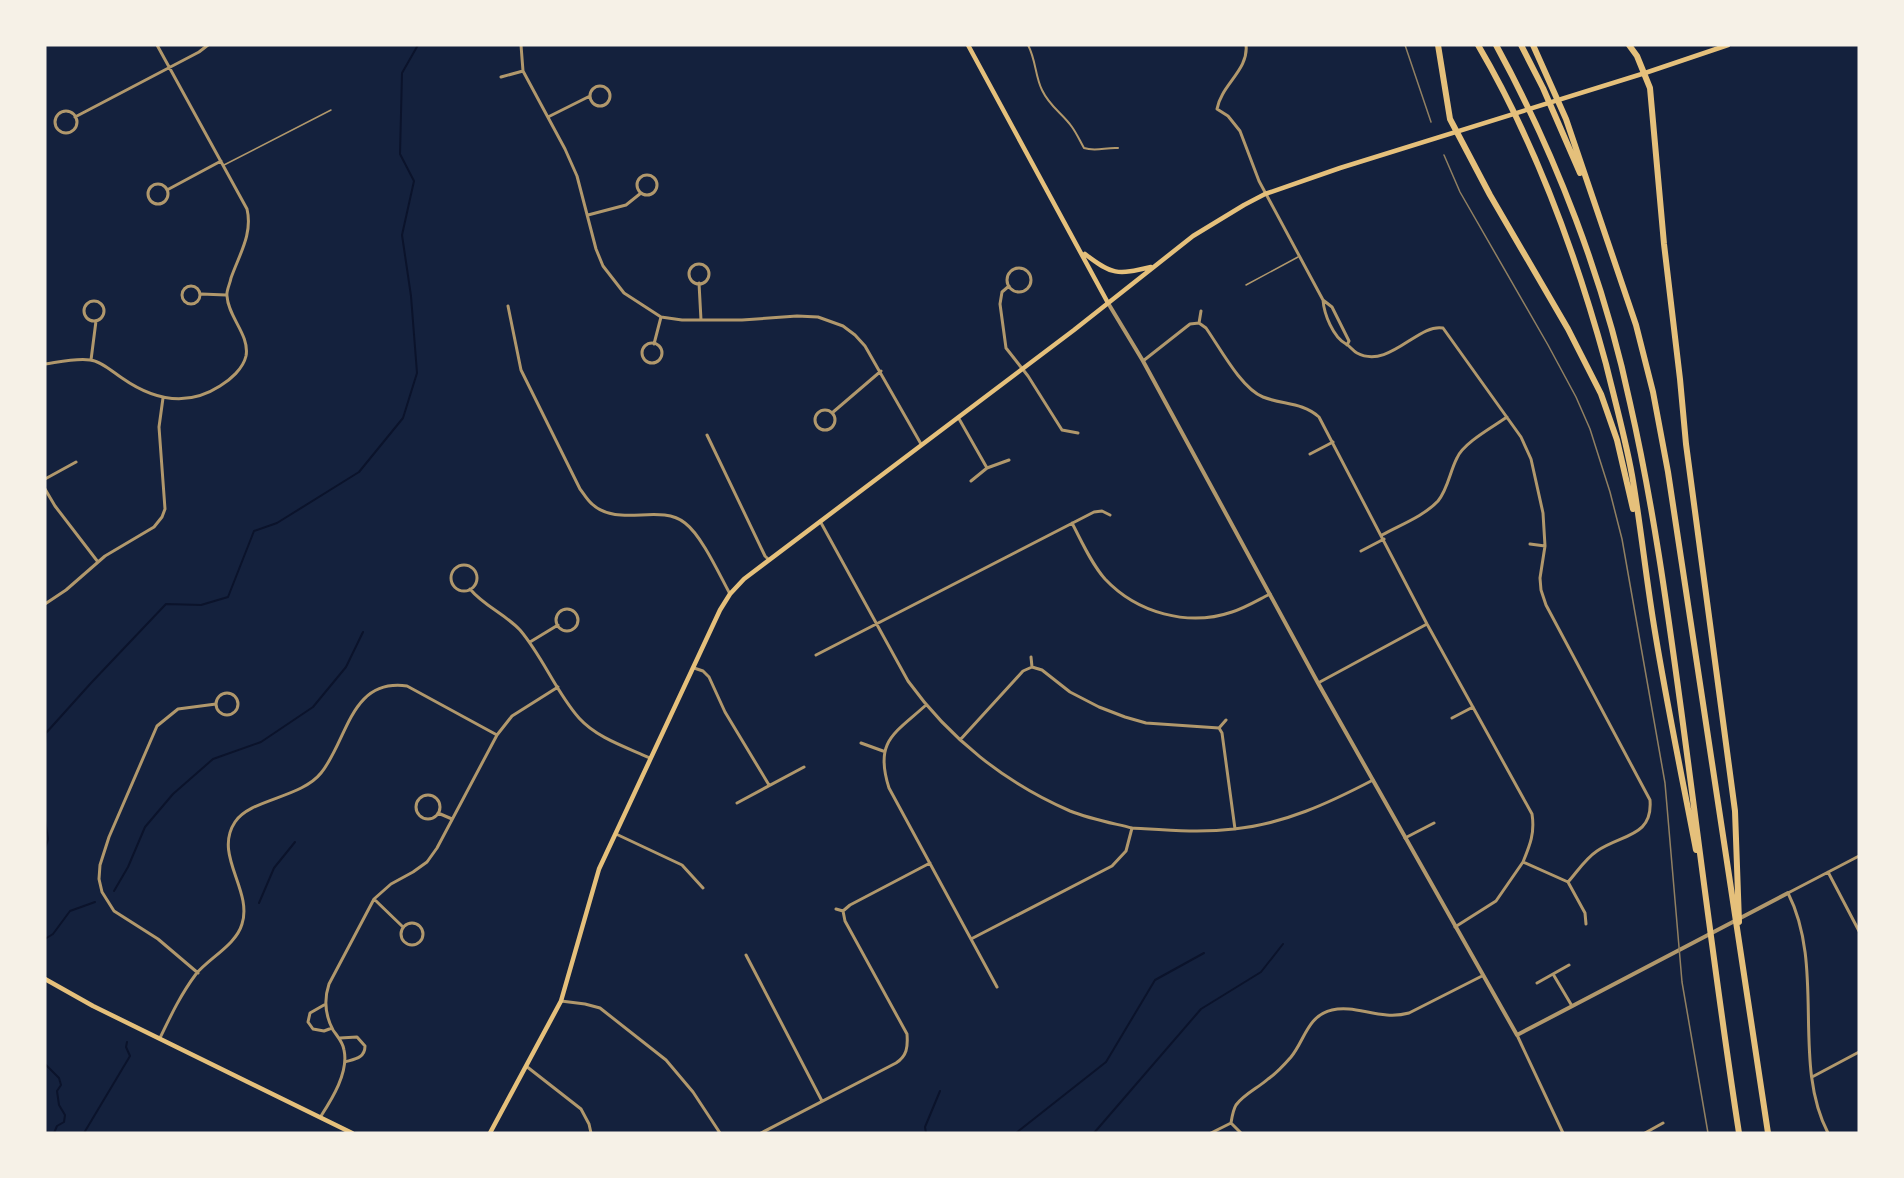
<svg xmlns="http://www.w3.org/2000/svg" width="1904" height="1178" viewBox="0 0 1904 1178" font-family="'Titillium Web',sans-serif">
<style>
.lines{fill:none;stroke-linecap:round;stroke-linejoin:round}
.stream{stroke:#0b132b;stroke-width:2}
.service{stroke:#b1986c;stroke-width:1.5}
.pedestrian{stroke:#b1986c;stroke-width:2}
.minor{stroke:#b1986c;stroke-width:3}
.tertiary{stroke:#b1986c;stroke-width:4}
.secondary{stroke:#e5c07b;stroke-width:4.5}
.motorway{stroke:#e5c07b;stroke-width:6}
.tram{stroke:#918062;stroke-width:1.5}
</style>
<rect width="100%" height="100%" fill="#14213d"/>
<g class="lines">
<path class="stream" d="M45 744 46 733 91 683 166 604 201 605 228 597 254 531 277 523 359 472 403 418 417 373 411 296 402 235 414 181 400 154 402 73 418 45
M45 820 48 839 45 849
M114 891 128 867 145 827 173 794 213 759 261 742 313 707 346 667 363 632
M259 903 274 868 295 842
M45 939 53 934 70 911 95 902
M45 1064 59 1078 61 1085 57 1091 59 1105 65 1115 64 1122 57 1126 54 1133
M84 1133 130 1056 126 1047 127 1042
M926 1133 925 1127 940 1091
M1016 1133 1106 1062 1155 980 1204 953
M1094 1133 1201 1009 1261 972 1283 944"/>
<path class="service" d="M224 165 331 110
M1246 285 1298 257"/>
<path class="pedestrian" d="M1028 45C1036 60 1035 76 1042 90 1050 107 1062 113 1072 127 1077 134 1080 141 1084 148 1096 152 1106 147 1118 148"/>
<path class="minor" d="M521 45 523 71 565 149 577 176 596 249 603 266 624 293 661 317 682 320H742L797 316 818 317 843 326 855 335 865 346 921 444
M1246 45C1249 70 1221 85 1217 109L1228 116 1240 131 1259 181 1323 300 1332 307 1349 341 1347 345
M501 77 523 71
M590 96a10 10 0 1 1 20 0a10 10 0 1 1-20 0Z
M55 122a11 11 0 1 1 22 0a11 11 0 1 1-22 0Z
M75 117 199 52 208 45
M548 117 590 96
M637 185a10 10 0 1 1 20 0a10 10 0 1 1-20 0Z
M148 194a10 10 0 1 1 20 0a10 10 0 1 1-20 0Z
M167 190 221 161
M588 215 626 205 641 193
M689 274a10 10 0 1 1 20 0a10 10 0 1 1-20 0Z
M1007 280a12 12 0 1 1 24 0a12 12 0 1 1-24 0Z
M699 283 701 320
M182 295a9 9 0 1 1 18 0a9 9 0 1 1-18 0Z
M1009 286 1002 292 1000 304 1006 348 1028 376 1062 430 1078 433
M201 294 226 295
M1323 300C1324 314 1333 337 1346 344 1350 346 1353 351 1357 353 1389 370 1418 323 1443 328L1521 437 1531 459 1543 513 1545 546 1540 578 1541 590 1546 605 1650 800C1653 837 1622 834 1597 851 1585 859 1577 872 1568 882
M84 311a10 10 0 1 1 20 0a10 10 0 1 1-20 0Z
M508 306 521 370 580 489C584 494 587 500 592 504 618 528 660 503 685 523 702 536 719 574 730 594
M1199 323 1206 328C1220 348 1241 388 1263 397 1283 405 1302 402 1319 417L1427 624 1532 814C1535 833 1530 845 1523 862L1568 882 1585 913 1586 924
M1199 323 1201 311
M642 353a10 10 0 1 1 20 0a10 10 0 1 1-20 0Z
M654 344 661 317
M91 360 96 321
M1143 361 1190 324 1199 323
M45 364C59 362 76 358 90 360 101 361 113 372 122 378 152 399 186 408 220 386 230 380 243 369 246 356 250 335 228 317 227 296 226 291 230 284 231 278 239 255 253 234 247 209L157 45
M815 420a10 10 0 1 1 20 0a10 10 0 1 1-20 0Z
M832 413 881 371
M958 417 987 468
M707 435 765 556 769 560
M1310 454 1333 442
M45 479 76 462
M971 481 987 468 1009 460
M45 489 55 506 98 562
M820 521 908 681C949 738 1005 783 1070 811 1090 819 1112 823 1132 828
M1072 523C1082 542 1091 563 1105 579 1137 613 1188 627 1232 612 1245 608 1258 600 1270 594
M1382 535C1400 525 1424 516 1438 501 1448 489 1450 471 1457 458 1463 443 1493 427 1507 417
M1530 544 1545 546
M1361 551 1384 539
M451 578a13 13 0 1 1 26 0a13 13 0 1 1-26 0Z
M470 589C484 606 505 614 520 630 543 657 556 692 579 718 597 738 626 747 650 758
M45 604 66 590 105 556 154 527 162 517 165 509 159 427 163 398
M556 620a11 11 0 1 1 22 0a11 11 0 1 1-22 0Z
M530 642 558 625
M816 655 1094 512 1102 511 1110 515
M1031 657 1032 667
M1032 667 1042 670 1070 692 1099 707 1125 717 1146 723 1219 728
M694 668 703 671 709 677 725 712 769 785
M1318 683 1427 624
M216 704a11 11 0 1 1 22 0a11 11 0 1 1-22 0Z
M926 705C894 734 874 741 889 788L997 987
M1452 718 1473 707
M1219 728 1222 733 1235 829
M1219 728 1226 720
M960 740 1023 671 1032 667
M861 743 883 751
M416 807a12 12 0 1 1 24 0a12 12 0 1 1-24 0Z
M737 803 804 767
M438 813 452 819
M616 834 682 865 703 888
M1405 838 1434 823
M1828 872 1859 931
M374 899 403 927
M836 909 843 911
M843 911 850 905 930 863
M401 934a11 11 0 1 1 22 0a11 11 0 1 1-22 0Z
M1455 927 1496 901 1523 862
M971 939 1112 866 1126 851 1132 828C1166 830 1200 833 1234 829 1284 824 1329 803 1373 780
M746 955 822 1101
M198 973 158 939 114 911 102 892 99 879 100 865 109 837 157 726 178 709 216 704
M1553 974 1572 1006
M1537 983 1569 965
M561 1001 585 1004 600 1008 666 1060 693 1092 720 1133
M324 1005 310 1013 308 1022 313 1029 324 1031 332 1028
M1517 1035 1563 1133
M160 1038C171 1015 181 994 196 974 209 958 236 945 242 924 253 890 213 855 235 822 250 799 301 798 321 773 348 740 350 678 407 686L497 735
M340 1038 357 1037 365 1046C365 1058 355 1059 345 1062
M526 1066 581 1109 589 1124 591 1133
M1812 1077 1859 1052
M321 1116C332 1099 349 1072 344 1050 343 1042 337 1036 333 1030 325 1015 324 999 329 984L374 899 391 884 413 872 427 862 437 848 497 735 512 716 558 687
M1231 1123 1241 1133
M761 1133 896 1063C907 1056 908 1047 907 1034L845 921 843 911
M1211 1133 1231 1123C1232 1117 1233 1110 1236 1105 1244 1094 1258 1088 1268 1079 1277 1073 1284 1065 1291 1057 1305 1040 1307 1016 1332 1010 1356 1004 1380 1021 1409 1013L1482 976
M1645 1133 1663 1123
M1828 1133C1791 1062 1826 968 1788 893L1859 856"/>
<path class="tertiary" d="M1108 303 1143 361 1318 683 1517 1035 1788 893"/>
<path class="secondary" d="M968 45 1108 303
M1085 254C1112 275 1117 275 1151 267
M45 979 93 1006 352 1133
M490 1133 561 1001 599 869 720 610 730 594 744 579 1074 330 1193 236 1244 205 1265 194 1340 168 1645 73 1728 45"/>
<path class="motorway" d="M1438 45 1450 119 1490 195 1568 329 1601 394 1617 440 1633 509
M1478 45C1536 144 1576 254 1606 364 1615 401 1625 437 1632 475 1641 527 1646 579 1655 632 1667 705 1682 777 1696 850
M1496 45C1556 155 1604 280 1630 403 1653 504 1667 606 1681 709 1700 850 1717 992 1739 1133
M1521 45 1543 88 1580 173
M1533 45 1566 119 1636 325 1653 392 1668 472 1768 1133
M1629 45 1637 56 1650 88 1664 244 1680 379 1686 444 1735 811 1739 922"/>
<path class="tram" d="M1405 45 1431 122
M1444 155 1460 192 1548 345 1576 397 1590 429 1610 492 1622 539 1665 783 1682 982 1708 1133"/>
</g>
<rect width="1904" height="1178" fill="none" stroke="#f6f1e7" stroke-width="93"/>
</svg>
